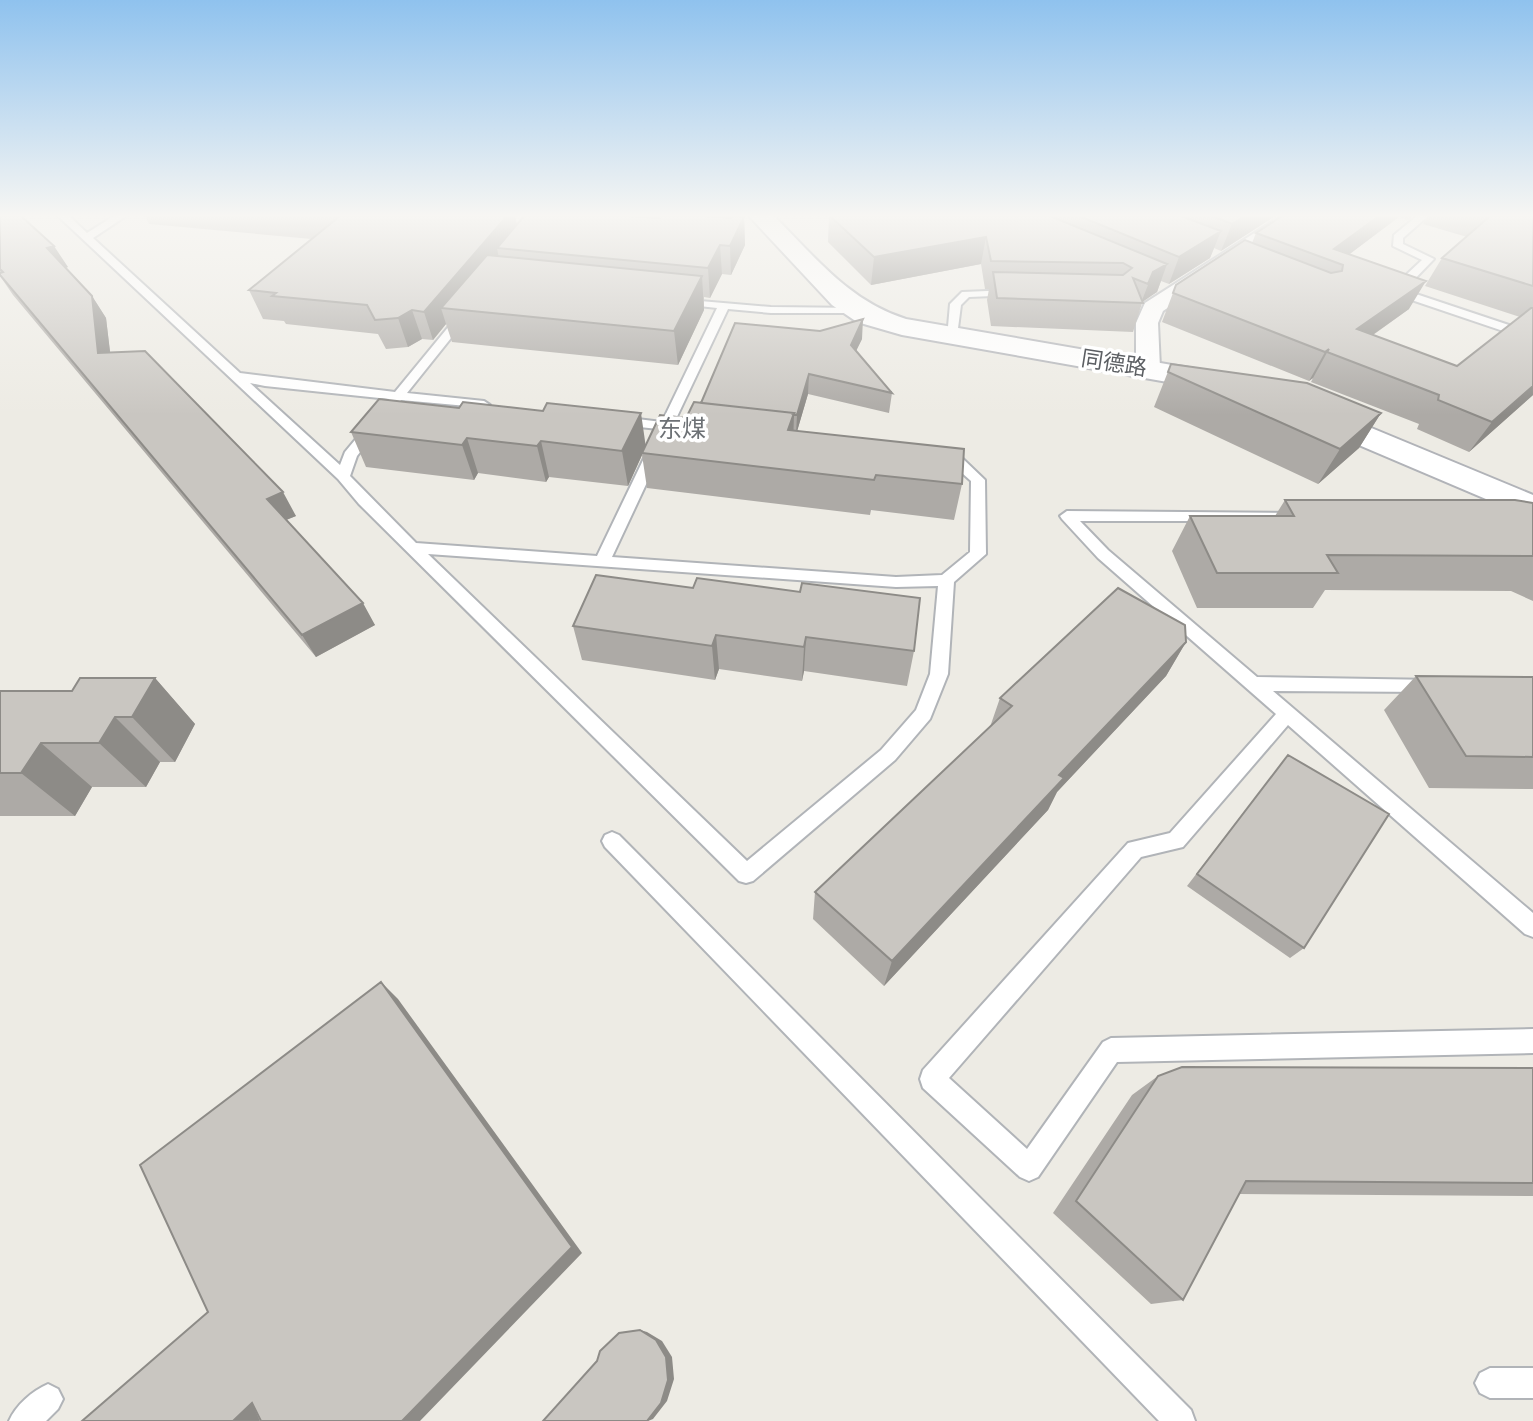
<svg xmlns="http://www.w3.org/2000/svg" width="1533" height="1421" viewBox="0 0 1533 1421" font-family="'DM Sans','Noto Sans SC',sans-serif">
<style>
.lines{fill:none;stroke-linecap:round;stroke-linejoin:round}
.lane-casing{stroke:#b1b4b8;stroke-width:4}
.street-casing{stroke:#b1b4b8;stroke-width:4}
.secondary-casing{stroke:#b1b3b8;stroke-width:4}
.lane{fill:#fff;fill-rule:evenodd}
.street{fill:#fff;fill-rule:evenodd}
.secondary{fill:#fff;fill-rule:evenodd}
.wall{fill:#adaaa6}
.shaded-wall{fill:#8d8b87}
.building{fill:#c9c6c1;stroke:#8d8b87;stroke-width:2}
.labels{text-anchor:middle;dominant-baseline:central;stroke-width:7;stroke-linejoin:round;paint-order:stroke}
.far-street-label{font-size:22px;fill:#5c5f63;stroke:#fff}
.far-neighbourhood-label{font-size:24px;fill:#6d7175;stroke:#fff}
</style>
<rect width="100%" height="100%" fill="#edebe4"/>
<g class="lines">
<defs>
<path id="lane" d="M58 216H69L87 233 114 216H126L93 238 240 373 395 392 459 314H467V318L407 393 484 401 490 405 489 408 401 400 357 456 350 476 416 543 597 556 658 429 621 425 614 421 621 417 662 422 717 308 681 304 675 301 677 299 771 307 862 308V312L858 313H771L728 309 674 423 686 428 679 432 671 431 612 557 896 577 942 575 970 552 971 481 953 465 936 459 943 455 962 458 985 480 986 554 954 582 948 674 930 719 895 760 753 881 746 883 739 881 359 504 338 479ZM250 383 265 386 389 399 345 452 340 465ZM428 554 896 587 938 586 930 674 916 710 881 750 747 861Z
M1417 216H1428L1403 238V244L1434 259 1404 290 1533 333V341L1391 293V289L1422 260 1393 246 1394 235Z
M1013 290 1018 293 1017 295 969 297 961 305 957 336 947 338 950 304 962 292Z
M1067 511 1303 513V519L1298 521H1080L1108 550 1257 677 1436 680 1439 685 1430 692 1273 691 1533 913V937L1525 934 1288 725 1183 847 1141 857 949 1078 1027 1149 1103 1042 1111 1038 1533 1029V1053L1117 1062 1038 1177 1029 1181 1020 1177 923 1088 920 1079 923 1070 1128 843 1170 833 1276 714 1098 558 1062 519 1060 516Z
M612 832 619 835 1191 1410 1195 1421H1159L605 847 602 841 605 835Z
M1490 1368H1533V1398H1490L1480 1393 1475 1383 1480 1373Z
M48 1384 58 1389 63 1399 58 1409 46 1421H9C16 1405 32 1391 48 1384Z"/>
<path id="street" d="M1281 216H1304L1163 311 1158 323 1160 368 1148 375 1139 373 1136 368V323L1145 303Z"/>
<path id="secondary" d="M749 216H774C816 258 849 301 906 319L1224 374 1235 377 1239 383 1235 389 1224 392 902 335 857 322 832 305Z
M1311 403 1533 495V519L1300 420 1295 413 1300 406Z"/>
</defs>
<use href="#lane" class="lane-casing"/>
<use href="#street" class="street-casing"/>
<use href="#secondary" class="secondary-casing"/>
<use href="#lane" class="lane"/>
<use href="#street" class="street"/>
<use href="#secondary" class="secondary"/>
</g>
<path class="wall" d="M0 216 68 267 66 268 92 296 106 318 110 353 296 516 286 520 375 625 316 657 13 295 0 276Z
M145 216H515L517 225 640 217V216H744L745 245 731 275 722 274 710 298 704 297V310L678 365 452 342 446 324 433 340 422 339 408 347 386 349 378 334 286 324 284 321 263 319 249 290 312 239 149 224Z
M829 216H1275L1221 251 1214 248 1210 258 1169 284 1161 281 1157 292 1143 300 1133 332 991 326 987 300 989 289H985L981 264 871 285 828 242Z
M1282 216H1413L1408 220 1399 217 1349 254 1409 309 1373 335 1457 366 1520 317 1425 286 1442 258 1467 237 1423 224 1428 216H1533V395L1469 452 1417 429 1419 424 1311 382 1313 378 1309 381 1162 322 1176 285 1252 243 1256 233Z
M862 339 856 351 892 393 889 413 808 394 797 431 962 484 954 520 871 510 870 515 647 488 642 455 628 486 549 477 546 482 478 473 474 480 366 467 351 432 645 446 686 418 701 403Z
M1171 364 1381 413 1359 448 1318 484 1154 407Z
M1285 500 1533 503V601L1511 591 1325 590 1313 608H1197L1172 551 1190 516H1275Z
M596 575 914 651 907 686 804 671 802 681 719 669 715 680 582 660 573 626Z
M1186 642 1166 676 1057 792 1048 810 884 986 813 919 815 892 990 727 1000 698Z
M1416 676 1533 677V789L1429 788 1384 710Z
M155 678 195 724 175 762H160L146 787H92L75 816H0V691H72Z
M1288 755 1304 948 1290 958 1187 886Z
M1533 1068V1196L1239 1194 1183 1300 1151 1304 1053 1213 1132 1095 1158 1076Z"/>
<path class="shaded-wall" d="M505 216H515L519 235 497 248 499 259 441 308 446 324 433 340 424 312Z
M1245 216H1275L1221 251 1232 224Z
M1379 216H1400L1338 263 1334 249Z
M744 217 745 245 731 275 730 246Z
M1221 231 1210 258 1169 284 1179 257Z
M986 237 981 264 871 285 874 257Z
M720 245 722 274 710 298 708 268Z
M54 246 68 267 61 269 47 248Z
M1167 264 1157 292 1141 303 1153 272Z
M702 276 704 310 678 365 674 331Z
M1426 281 1409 309 1340 358 1357 329Z
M92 296 106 318 113 376 98 353Z
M412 310 422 339 408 347 398 318Z
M863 319 862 339 849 365 851 345Z
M1329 349 1313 378 1309 381 1325 352Z
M809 374 808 394 796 435 797 415Z
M1533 386V395L1469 452 1492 422Z
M641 413 646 448 642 453V455L628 486 622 451Z
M794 413 793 448 788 430Z
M1381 413 1359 448 1318 484 1340 449Z
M467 438 478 473 474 480 462 445Z
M541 441 549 477 546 482 537 446Z
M283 492 296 516 281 522 267 499Z
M363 603 375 625 316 657 302 635Z
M716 635 719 669 715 680 712 646Z
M806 637 804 671 802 681 804 647Z
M1186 642 1166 676 1057 792 1048 810 884 986 892 961 1059 775Z
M155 678 195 724 175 762 132 717Z
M115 717 160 762 146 787 99 743Z
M41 743 92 787 75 816 21 773Z
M381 982 398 999 582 1253 420 1421H402Z
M640 1330 647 1332 662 1341 672 1357 674 1379 667 1401 653 1419 648 1421H647Z
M252 1403 260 1421H233Z"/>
<path class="building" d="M0 216H21L54 246 47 248 92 296 98 353 145 351 283 492 267 499 363 603 302 635 0 275V273L3 272 0 269Z
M340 216H507L424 312 412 310 398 318 375 320 367 305 272 296 276 293 249 290Z
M524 216H628L659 218 657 216H705L731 218 735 216 744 217 730 246 720 245 708 268 497 248Z
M830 216H1050L1167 264 1153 272 1148 284 1133 278 1143 303 997 298 993 272 1123 275 1132 268 1123 263 991 261 986 237 874 257Z
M1079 216H1181L1221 231 1179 257Z
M1212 216H1245L1232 224Z
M1282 216H1379L1334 249 1426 281 1357 329 1457 366 1531 308H1533V386L1492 422 1438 400 1439 395 1327 352 1329 349 1325 352 1173 293 1176 285 1245 240 1331 273 1342 271 1343 265 1256 233Z
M1490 216H1533V286L1442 258Z
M487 255 702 276 674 331 441 308Z
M863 319 851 345 892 393 809 374 797 415 793 414 794 413 701 403 735 323 820 331Z
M1171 364 1307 383 1381 413 1340 449 1168 372Z
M379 399 459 408 463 402 543 411 547 403 641 413 622 451 541 441 537 446 467 438 462 445 351 432Z
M694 402 794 413 788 430 964 449 962 484 876 475 874 480 642 453 660 415 686 418Z
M1285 500H1515L1533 503V556L1327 555 1338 573H1217L1190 516H1294Z
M596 575 693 588 697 578 800 592 802 583 920 598 914 651 806 637 804 647 716 635 712 646 573 626Z
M1118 588 1185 625 1186 642 1059 775 1064 778 892 961 815 892 1012 706 1000 698Z
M1416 676 1533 677V757L1466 756Z
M80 678H155L132 717H115L99 743H41L21 773H0V691H72Z
M1288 755 1389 814 1304 948 1197 874Z
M381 982 572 1247 402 1421H261L252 1403 233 1421H82L208 1312 140 1165Z
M1182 1067 1533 1068V1183L1246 1181 1183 1300 1076 1201 1158 1076Z
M640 1330 656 1340 666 1357 668 1380 661 1403 647 1421H543L597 1361 600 1351 619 1333Z"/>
<linearGradient id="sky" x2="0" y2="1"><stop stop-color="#8fc2ee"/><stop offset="0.52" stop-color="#f7f6f3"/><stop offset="1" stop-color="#f7f6f3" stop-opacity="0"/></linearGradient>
<rect width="1533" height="415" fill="url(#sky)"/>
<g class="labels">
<g class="far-street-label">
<text transform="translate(1114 363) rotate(9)">同德路</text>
</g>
<g class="far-neighbourhood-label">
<text x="682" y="428">东煤</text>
</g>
</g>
</svg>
